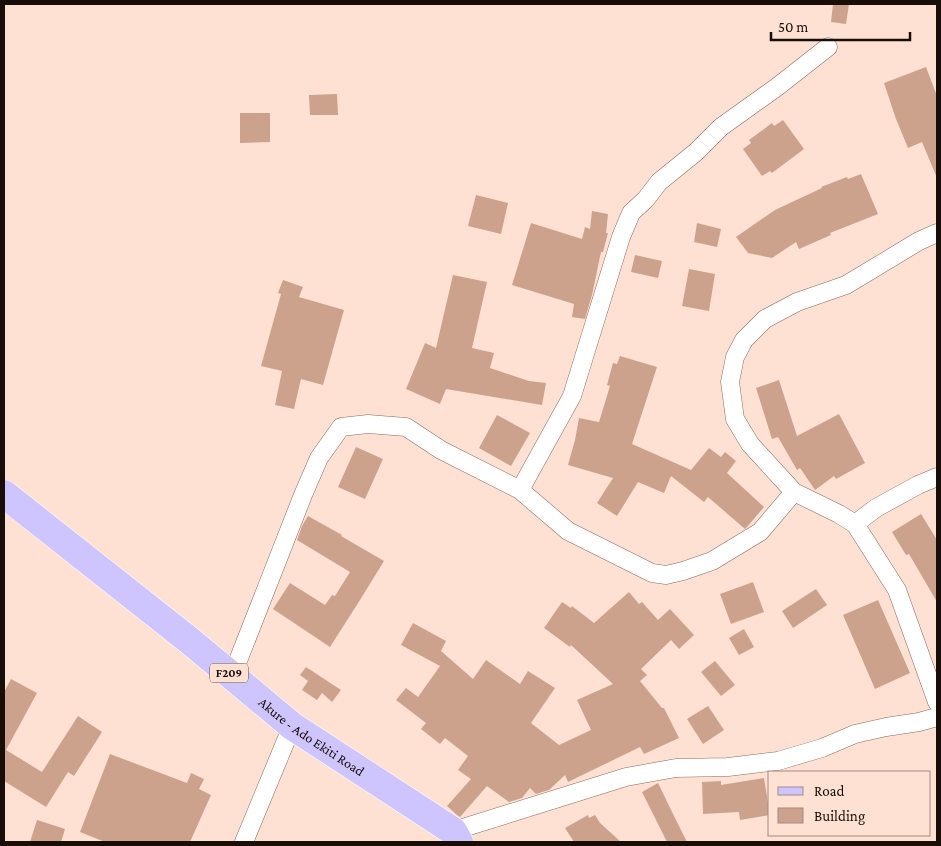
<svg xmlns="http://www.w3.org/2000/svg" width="941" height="846" viewBox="0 0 941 846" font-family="'Crimson Pro',serif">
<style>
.building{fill:#cca28d}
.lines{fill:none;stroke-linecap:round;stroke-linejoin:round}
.minor-casing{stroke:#8b6b5b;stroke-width:19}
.primary-casing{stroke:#fff;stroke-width:29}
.minor{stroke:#fff;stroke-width:18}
.primary{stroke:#cec5fe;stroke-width:28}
.labels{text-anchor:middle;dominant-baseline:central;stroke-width:4;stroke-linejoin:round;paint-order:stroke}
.shield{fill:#fee1d3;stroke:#5d4d44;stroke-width:1}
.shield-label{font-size:12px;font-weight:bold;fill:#180d07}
.street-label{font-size:14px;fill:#180d07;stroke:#fee1d3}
</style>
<rect width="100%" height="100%" fill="#fee1d3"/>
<path class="building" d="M833 4H849L846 24 831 22Z
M926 67 937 96V178L922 142 908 148 896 119 884 83Z
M337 94 338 115H310L309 95Z
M240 113H270V142L240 143Z
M783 120 804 149 772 173 770 171 762 176 743 149 751 143 749 140 772 123 774 126Z
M861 174 878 214 830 233 831 235 799 249 796 242 772 258 748 253 736 237 775 210 822 188 821 187 847 177 848 179Z
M476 195 508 203 501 234 468 226Z
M592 211 608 214 606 233H608L603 252H601L592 295 585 319 572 317 574 304 512 285 531 223 582 239 585 227 590 229Z
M697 223 721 229 717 247 694 242Z
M635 255 662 261 658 278 631 272Z
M689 269 715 274 709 311 682 306Z
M453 275 487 282 472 348 494 353 490 368 529 381 546 383 542 405 446 389 440 404 406 389 425 343 436 348Z
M283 280 303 287 299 297 344 310 323 385 301 379 294 409 275 405 282 371 261 366 281 294 278 293Z
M620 356 657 367 632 444 691 470 709 448 721 457 725 452 736 461 727 473 764 507 746 528 745 529 708 497 704 502 671 476 664 493 638 482 617 516 597 503 613 478 568 465 575 440 579 418 599 422 610 386 607 385 613 363 617 364Z
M779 380 797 436 839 414 865 463 836 479 834 476 815 490 800 468 797 470 778 437 772 439 756 388Z
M497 415 530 433 511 466 479 448Z
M356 447 383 459 365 499 338 487Z
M921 514 937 540V602L909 554 906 555 892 532Z
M308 516 342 535 341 536 384 561 360 600 330 647 273 609 290 583 325 605 332 595 335 596 350 572 297 540 302 526Z
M753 582 764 612 731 624 720 594Z
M816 589 827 605 793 628 782 611Z
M629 592 639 604 642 602 658 620 670 609 694 635 679 649 671 640 641 669 647 675 640 681 662 708H664L679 738 644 754 640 747 568 782 565 775 549 790 536 794 530 788 522 798 509 802 487 786 460 817 457 815 447 806 471 779 458 770 468 756 445 738 440 744 421 729 426 723 396 700 406 688 418 697 440 666 401 645 413 623 446 641 441 651 473 679 486 660 520 684 528 671 555 688 531 723 559 745 591 730 577 700 613 684 571 645 570 647 544 628 562 602 571 608 572 606 594 623Z
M878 600 910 673 875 689 843 615Z
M744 629 754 647 739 655 729 638Z
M715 661 735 685 721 696 701 672Z
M306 667 341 690 332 702 322 693 317 700 302 690 308 681 300 675Z
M11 679 37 693 6 750 42 772 78 716 102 732 74 776 68 772 46 807 4 781V692Z
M708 706 724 730 703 744 687 719Z
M110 754 187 783 191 773 204 779 199 789 211 795 190 842H105L80 832Z
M764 778 770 815 740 820 739 812 703 814 702 782 721 781V785Z
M658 783 674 816 687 842H667L642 792Z
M588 815 589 818 595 815 600 823 621 842H574L565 828Z
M37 820 65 829 61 842H30Z"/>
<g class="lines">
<defs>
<path id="minor" d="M937 233 919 241 846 285 797 302 765 319 744 340 735 357 730 382 735 419 750 444 794 492 839 514 855 524 897 590 937 702
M520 490 572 396 621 237 631 213 646 199 659 182 696 152 721 127 777 87 828 47
M855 524 876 508 918 485 937 477
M232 676 303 495 319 458 341 427 368 424 406 427 441 450 520 490 568 531 652 573 666 575 683 571 712 561 760 532 794 492
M453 831 626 777 676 768 728 767 778 761 822 748 855 734 886 727 919 722 937 717
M244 842 292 726"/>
<g id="primary">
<path id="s1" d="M4 494 190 641 292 726 453 831 459 842"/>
</g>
</defs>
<use href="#minor" class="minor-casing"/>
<use href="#primary" class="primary-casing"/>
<use href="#minor" class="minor"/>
<use href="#primary" class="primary"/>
</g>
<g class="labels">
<rect class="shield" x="210" y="663.5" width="38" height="19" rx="4"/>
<g class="shield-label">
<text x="229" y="673">F209</text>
</g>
<g class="street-label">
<text stroke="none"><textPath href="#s1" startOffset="392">Akure - Ado Ekiti Road</textPath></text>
</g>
</g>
<rect width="941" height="846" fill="none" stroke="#180d07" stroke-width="10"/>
<rect x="768" y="771" width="162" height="65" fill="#fee1d3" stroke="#a28c81"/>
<rect x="778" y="787" width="25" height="8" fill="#cec5fe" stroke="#a28c81"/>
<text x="814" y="796" font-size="15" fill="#180d07">Road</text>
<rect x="778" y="808" width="25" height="15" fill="#cca28d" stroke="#a28c81"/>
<text x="814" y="821" font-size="15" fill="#180d07">Building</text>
<path d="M771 32v8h139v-8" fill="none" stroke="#180d07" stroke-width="2.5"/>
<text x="778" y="32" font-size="15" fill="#180d07" stroke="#fee1d3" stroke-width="4" paint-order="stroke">50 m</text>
</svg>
